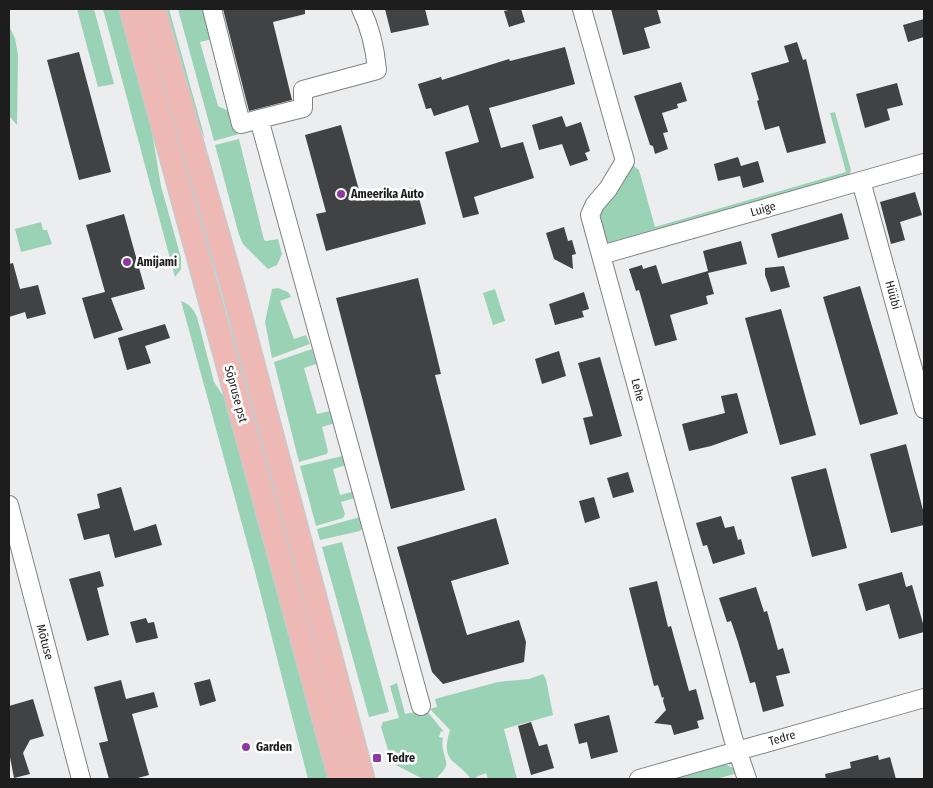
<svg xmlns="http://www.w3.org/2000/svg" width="933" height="788" viewBox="0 0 933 788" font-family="'Fira Sans Condensed',sans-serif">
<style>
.green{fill:#9ad2b5}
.building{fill:#414243}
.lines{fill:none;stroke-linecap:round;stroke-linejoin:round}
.minor-casing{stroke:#808182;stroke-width:20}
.major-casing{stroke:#c9c9c9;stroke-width:25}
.minor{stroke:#fff;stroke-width:18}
.major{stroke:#eeb8b4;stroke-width:22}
.poi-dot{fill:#8f37a3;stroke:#fff;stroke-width:2}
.labels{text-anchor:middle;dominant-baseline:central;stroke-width:5;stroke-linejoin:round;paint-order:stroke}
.poi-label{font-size:12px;font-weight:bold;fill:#1d1d1e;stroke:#fff;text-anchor:start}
.street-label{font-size:12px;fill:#1d1d1e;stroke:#fff}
</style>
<rect width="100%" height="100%" fill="#ecedef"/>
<path class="green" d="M77 9H94L114 84 98 87Z
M103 9H122L149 114 161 186 181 258V269L175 277Z
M163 9H169L205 139 187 98Z
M178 9H206L213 39 200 42 218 106 233 113 239 134 214 141Z
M9 26 15 38 18 55 17 125 9 116Z
M835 112 851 170 849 176 609 246 603 243 598 216 629 162 639 170 655 227 846 172 830 113Z
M239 139 264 240 266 241 278 239 282 254 277 265 268 269 243 244 239 235 215 145Z
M41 222 43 230H47L52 244 21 252 15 229Z
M278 288 288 292 291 297 280 301 294 339 306 335 310 344 272 358 265 322 272 289Z
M495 289 505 321 493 325 483 293Z
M181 301C190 304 193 309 197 317L214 382 229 405 329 779H308L254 568Z
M312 349 316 364 304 368 317 414 330 411 335 423 322 427 328 451 327 454 299 462 274 362Z
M347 455 350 464 333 469 340 495 352 492 355 498 341 502 345 514 343 518 316 526 300 466Z
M360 517 362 529 360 531 320 540 317 529Z
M342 542 389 712 369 717 322 547Z
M543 674 546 679 553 715 504 729 517 779H488L486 773 476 777V779H471C455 758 440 763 450 730L430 709 437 707 435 699 498 682 529 679Z
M397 683 405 714 426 710 444 732 441 731 439 737 443 738C440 749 448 761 446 766 444 771 439 775 436 779H423L392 763 381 727 383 722 399 718 390 686Z
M725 764 735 769 738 773 716 779H668Z"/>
<path class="building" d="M223 9H305V14L273 22 292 100 249 111Z
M385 9H425L429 25 391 33Z
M513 9H521L525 22 509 27 504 11Z
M611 9H657L661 23 644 28 650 48 623 55Z
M924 19V37L908 42 903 25Z
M797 42 803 60 806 59 826 143 787 153 779 126 765 130 757 101 759 100 751 73 789 62 784 46Z
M565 47 575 84 489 108 501 148 523 142 534 178 474 197 479 214 463 218 445 152 479 142 468 105 434 116 431 108 426 109 418 84 441 77 442 80 509 59 510 61Z
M79 52 111 172 79 180 47 60Z
M681 82 687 101 677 104 678 108 662 113 668 132 663 133 668 149 655 154 653 146 650 145 634 96Z
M897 83 903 105 887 109 890 120 865 128 856 94Z
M562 116 566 127 581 122 590 151 585 153 588 160 570 166 562 144 539 150 532 125Z
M341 125 362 201 416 187 426 224 326 251 316 214 326 212 305 135Z
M738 157 741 166 758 161 764 182 743 188 740 176 718 181 714 164Z
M915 192 922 215 900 222 905 240 891 244 880 202Z
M842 213 849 239 778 258 771 234Z
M124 214 145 289 111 298 123 330 94 339 82 298 105 292 86 225Z
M564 227 568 241 572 240 576 254 572 255 573 269 554 259 546 233Z
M741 241 747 264 708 273 714 294 706 296 708 304 670 315 677 340 655 346 639 290 636 291 629 269 642 265 643 269 656 265 662 284 708 271 703 251Z
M13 263 20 289 38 285 46 314 27 319 25 312 9 317V264Z
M784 266 790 287 771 292 765 275V268Z
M418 278 441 374 435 375 465 490 391 509 336 298Z
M860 286 898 414 860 425 823 297Z
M584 292 589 309 582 311 584 317 555 325 549 304Z
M781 309 816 435 780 445 745 318Z
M165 324 170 338 145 346 151 363 127 370 118 338Z
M559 351 566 376 542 384 535 359Z
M600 357 622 436 590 445 583 418 593 416 578 363Z
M737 393 748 433 711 446 689 451 682 424 725 413 721 396Z
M906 444 924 514V525L891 533 870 454Z
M826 468 847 548 812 557 791 477Z
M628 472 634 492 613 498 607 478Z
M121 487 134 531 156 524 162 545 115 558 109 534 84 540 77 514 100 508 97 494Z
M594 497 600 518 585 523 579 501Z
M721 516 725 528 734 526 738 540 741 539 745 554 713 564 707 545 703 546 696 523Z
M496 518 509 564 451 581 467 635 519 620 526 642 524 662 443 684 432 672 397 547Z
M100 571 104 586 97 588 109 635 87 641 69 579Z
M902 572 906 587 912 585 924 627V632L899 639 889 604 866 611 858 584Z
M657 581 668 627 671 626 689 691 696 689 704 719 697 721 699 728 674 735 671 725 654 723 666 710 663 701 664 697 662 698 658 685 654 686 629 588Z
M756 587 764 612 767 611 778 650 783 648 790 673 776 676 784 706 763 712 755 682 750 683 738 642 731 621 727 622 719 598Z
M146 618 148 623 154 622 158 638 136 643 130 622Z
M210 679 216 701 200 706 194 683Z
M121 680 126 699 154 692 158 707 132 714 149 775 134 779H109L99 743 108 741 94 687Z
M33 699 44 736 30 740 23 753 30 774 14 778 9 752V706Z
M609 715 618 752 591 759 587 742 579 744 574 724Z
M531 722 539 746 547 744 554 768 531 775 518 726Z
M878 755 879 760 890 757 896 779H826L825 774 851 768 850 762Z"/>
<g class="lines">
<defs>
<path id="minor" d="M212 9 241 124 259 119
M361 9C371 29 375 47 377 70L303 90V108L259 119 421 706
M582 9 625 161 608 189 595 204 590 215 733 738 747 779
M861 181 924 409
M601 255 924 163
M9 505 81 779
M639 779 924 698"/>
<path id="major" d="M131 9 340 779
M154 9 233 288 363 779"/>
</defs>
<use href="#minor" class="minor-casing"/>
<use href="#major" class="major-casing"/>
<use href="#minor" class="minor"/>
<use href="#major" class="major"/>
</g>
<g class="poi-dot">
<circle cx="341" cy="194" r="5"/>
<circle cx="127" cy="262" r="5"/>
<circle cx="246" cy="747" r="5"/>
<rect x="372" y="753" width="10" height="10" rx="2.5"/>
</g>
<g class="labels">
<g class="poi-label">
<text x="351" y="194">Ameerika Auto</text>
<text x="137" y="262">Amijami</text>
<text x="256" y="747">Garden</text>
<text x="387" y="758">Tedre</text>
</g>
<g class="street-label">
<text transform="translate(763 209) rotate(-16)">Luige</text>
<text transform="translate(893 295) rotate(75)">Hüübi</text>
<text transform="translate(638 390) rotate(75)">Lehe</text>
<text transform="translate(236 394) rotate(75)">Sõpruse pst</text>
<text transform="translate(45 642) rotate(75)">Mõtuse</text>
<text transform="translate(782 738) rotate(-16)">Tedre</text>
</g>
</g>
<rect width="933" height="788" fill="none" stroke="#1d1d1e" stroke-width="20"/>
</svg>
